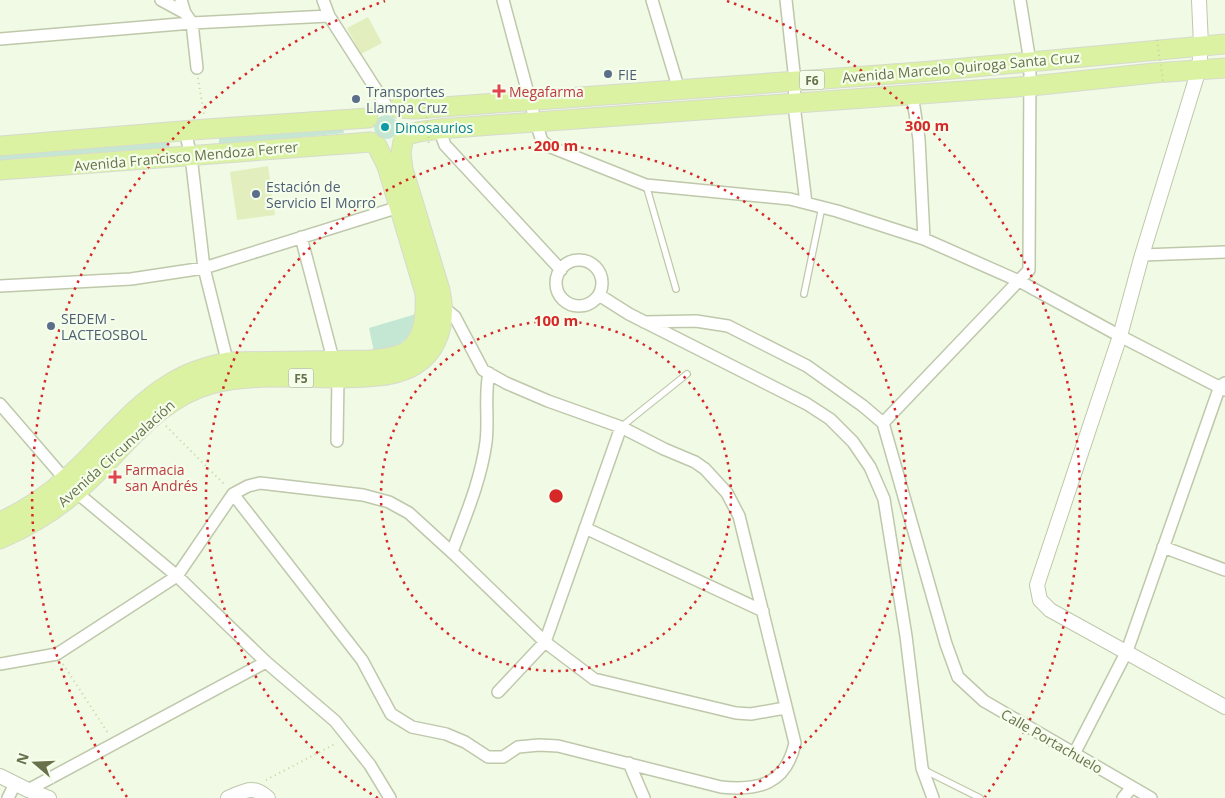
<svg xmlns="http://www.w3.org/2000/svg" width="1225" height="798" viewBox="0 0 1225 798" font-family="'Open Sans',sans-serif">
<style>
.green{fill:#c4e7d4}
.building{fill:#e2eebe}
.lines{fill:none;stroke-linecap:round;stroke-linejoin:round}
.service-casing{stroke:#bfc8aa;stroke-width:8}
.minor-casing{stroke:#bfc8aa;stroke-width:14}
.tertiary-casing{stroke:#bfc8aa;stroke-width:16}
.trunk-casing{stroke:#d8dad0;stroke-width:21}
.path{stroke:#c7d2a2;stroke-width:2;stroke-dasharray:1 4;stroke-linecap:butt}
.service{stroke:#fff;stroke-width:5.5}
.minor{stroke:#fff;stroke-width:11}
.tertiary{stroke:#fff;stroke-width:14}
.trunk{stroke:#daf2a1;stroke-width:19}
.path-bridge{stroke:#c7d2a2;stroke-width:2;stroke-dasharray:1 4;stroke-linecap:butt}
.ring{fill:none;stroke:#d62828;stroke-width:2.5;stroke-dasharray:2.5 5}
.service-dot{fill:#5c6f8a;stroke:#f5feeb;stroke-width:2}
.health-dot{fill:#e0444e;stroke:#f5feeb;stroke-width:2}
.culture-dot{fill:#0f9aa8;stroke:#f5feeb;stroke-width:2}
.labels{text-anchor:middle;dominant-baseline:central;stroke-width:4.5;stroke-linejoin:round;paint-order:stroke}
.shield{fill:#f5feeb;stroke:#939b7c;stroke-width:1}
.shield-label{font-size:12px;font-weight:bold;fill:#69714c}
.street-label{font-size:14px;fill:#69714c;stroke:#f5feeb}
.service-label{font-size:14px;fill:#4e5e75;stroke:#f5feeb;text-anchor:start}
.health-label{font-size:14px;fill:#be3a42;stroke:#f5feeb;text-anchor:start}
.culture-label{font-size:14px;fill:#0d838f;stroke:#f5feeb;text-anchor:start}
.centre{fill:#d62828;stroke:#f5feeb;stroke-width:2.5}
.ring-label{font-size:15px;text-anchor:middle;font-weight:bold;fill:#d62828;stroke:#f5feeb;stroke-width:4.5;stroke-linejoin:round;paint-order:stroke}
</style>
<rect width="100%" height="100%" fill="#f0fae5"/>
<path class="green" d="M374 127a12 12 0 1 1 24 0a12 12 0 1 1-24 0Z
M342 125 344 133 219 145V137Z
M169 141 170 150 0 162V153Z
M416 314C413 342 398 346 374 352L369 328Z"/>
<path class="building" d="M368 17 382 43 361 54 347 28Z
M268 166 275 215 237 220 230 172Z"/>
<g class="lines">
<defs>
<path id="service" d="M646 185 676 289
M804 294 822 207
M621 427 687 374
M924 770 980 798"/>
<path id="minor" d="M161 0 185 13
M181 0 185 13 192 23 197 68
M323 0 329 16 386 105
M503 0 536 123 542 141 548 146 646 185 790 199 837 211 924 239 1019 281 1120 336 1225 390
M652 0 679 90
M786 0 795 81 794 105 806 203
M0 39 192 23 329 16
M912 94 919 139 924 239
M439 129 445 145 561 270
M185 131 191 156 204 268 229 368
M301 237 338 378 337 441
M1142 255 1225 252
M556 283a23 23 0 1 1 46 0a23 23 0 1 1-46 0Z
M0 286 131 279 204 268 399 207
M599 295 629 314 807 404 830 419 853 442 870 467 884 499 906 636 922 768 933 798
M644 322 696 321 728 326 807 366 863 406 883 423 946 644 958 677 984 701 1151 798
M0 404 76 492 177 576 266 662 335 721 370 765 390 798
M883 423 1029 270 1030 62 1020 0
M233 494 362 660 391 714 412 727 446 734 465 742 488 757H503L518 747 539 745 558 746 721 787C759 791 786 784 795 743L739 516 727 493 705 469 695 462 664 449 621 427 548 401 506 383 483 370 455 317 443 307
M585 528 763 611
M1163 547 1225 570
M452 552C465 517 481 480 486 442 489 419 484 396 489 373
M0 664 57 654 177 576 233 494 248 486 260 483 363 495 389 502 409 513 456 556 545 642 594 679 736 713 751 714 785 708
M498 692 545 642 621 427
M1074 754 1127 651 1220 386 1225 383
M629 763 644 798
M28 790 266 662
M8 798 15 784
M1123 798 1132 787"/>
<path id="tertiary" d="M1199 0 1201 45 1199 69 1142 255 1120 336 1037 585 1040 600 1050 610 1225 707
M0 776 28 790 49 798
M228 798C245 791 252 784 268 798"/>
<path id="trunk" d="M398 108 415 109 920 72 1225 44
M407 135 418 132 439 129 1031 86 1154 73 1225 68
M0 146 206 129 368 118
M0 170 371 142
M0 522C24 511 47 496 67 478 102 447 131 407 171 383 188 372 208 366 228 362L370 360C381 359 394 358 404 353 425 342 426 314 425 293L387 166 377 146
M0 539C27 527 55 511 77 491 120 455 154 399 211 384 250 373 302 378 343 378 361 377 379 378 396 373 436 362 448 327 440 290L403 169 401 153 403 141"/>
</defs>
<use href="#service" class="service-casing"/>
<use href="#minor" class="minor-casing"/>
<use href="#tertiary" class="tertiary-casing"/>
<use href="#trunk" class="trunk-casing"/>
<path class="path" d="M198 78 204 115
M166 426 225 485
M63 664 108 733
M266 780 337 743"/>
<use href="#service" class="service"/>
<use href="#minor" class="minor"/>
<use href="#tertiary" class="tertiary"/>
<use href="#trunk" class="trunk"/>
<path class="path-bridge" d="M1157 40 1163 81
M425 102 429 145"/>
</g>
<g class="ring">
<circle cx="556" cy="496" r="175"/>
<path d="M378 798A350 350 0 1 1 734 798"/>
<path d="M127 797A524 524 0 0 1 385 1M727 1A524 524 0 0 1 985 797"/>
</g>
<g class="service-dot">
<circle cx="608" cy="74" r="5"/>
<circle cx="356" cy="99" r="5"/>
<circle cx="256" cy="194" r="5"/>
<circle cx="51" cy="326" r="5"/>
</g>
<g class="health-dot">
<path d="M496.5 83.5h5v5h5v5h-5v5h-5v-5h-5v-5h5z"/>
<path d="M112.5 469.5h5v5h5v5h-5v5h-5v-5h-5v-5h5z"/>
</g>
<circle class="culture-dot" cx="385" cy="127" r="5"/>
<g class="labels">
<g class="shield">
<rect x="799.5" y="70.5" width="25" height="19" rx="4"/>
<rect x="288.5" y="368.5" width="25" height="19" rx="4"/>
</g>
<g class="shield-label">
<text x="812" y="80">F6</text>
<text x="301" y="378">F5</text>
</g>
<g class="street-label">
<text transform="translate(961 67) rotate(-5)">Avenida Marcelo Quiroga Santa Cruz</text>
<text transform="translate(186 156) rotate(-5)">Avenida Francisco Mendoza Ferrer</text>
<text transform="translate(116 453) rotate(-42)">Avenida Circunvalación</text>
<text transform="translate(1052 741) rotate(30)">Calle Portachuelo</text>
</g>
<g class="service-label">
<text x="618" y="74">FIE</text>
<text x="366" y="91">Transportes<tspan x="366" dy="16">Llampa Cruz</tspan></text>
<text x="266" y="186">Estación de<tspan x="266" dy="16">Servicio El Morro</tspan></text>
<text x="61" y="318">SEDEM -<tspan x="61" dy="16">LACTEOSBOL</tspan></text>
</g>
<g class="health-label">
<text x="509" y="91">Megafarma</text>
<text x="125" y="469">Farmacia<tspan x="125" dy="16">san Andrés</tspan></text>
</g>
<g class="culture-label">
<text x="395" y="127">Dinosaurios</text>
</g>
</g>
<circle cx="556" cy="496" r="8" class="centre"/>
<g class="ring-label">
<text x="927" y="131">300 m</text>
<text x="556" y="151">200 m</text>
<text x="556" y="326">100 m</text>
</g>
<g transform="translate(35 763) rotate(289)" stroke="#f5feeb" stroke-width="4" paint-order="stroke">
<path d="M0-4L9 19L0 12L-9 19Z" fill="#69714c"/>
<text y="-8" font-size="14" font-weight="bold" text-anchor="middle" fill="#69714c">N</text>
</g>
</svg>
